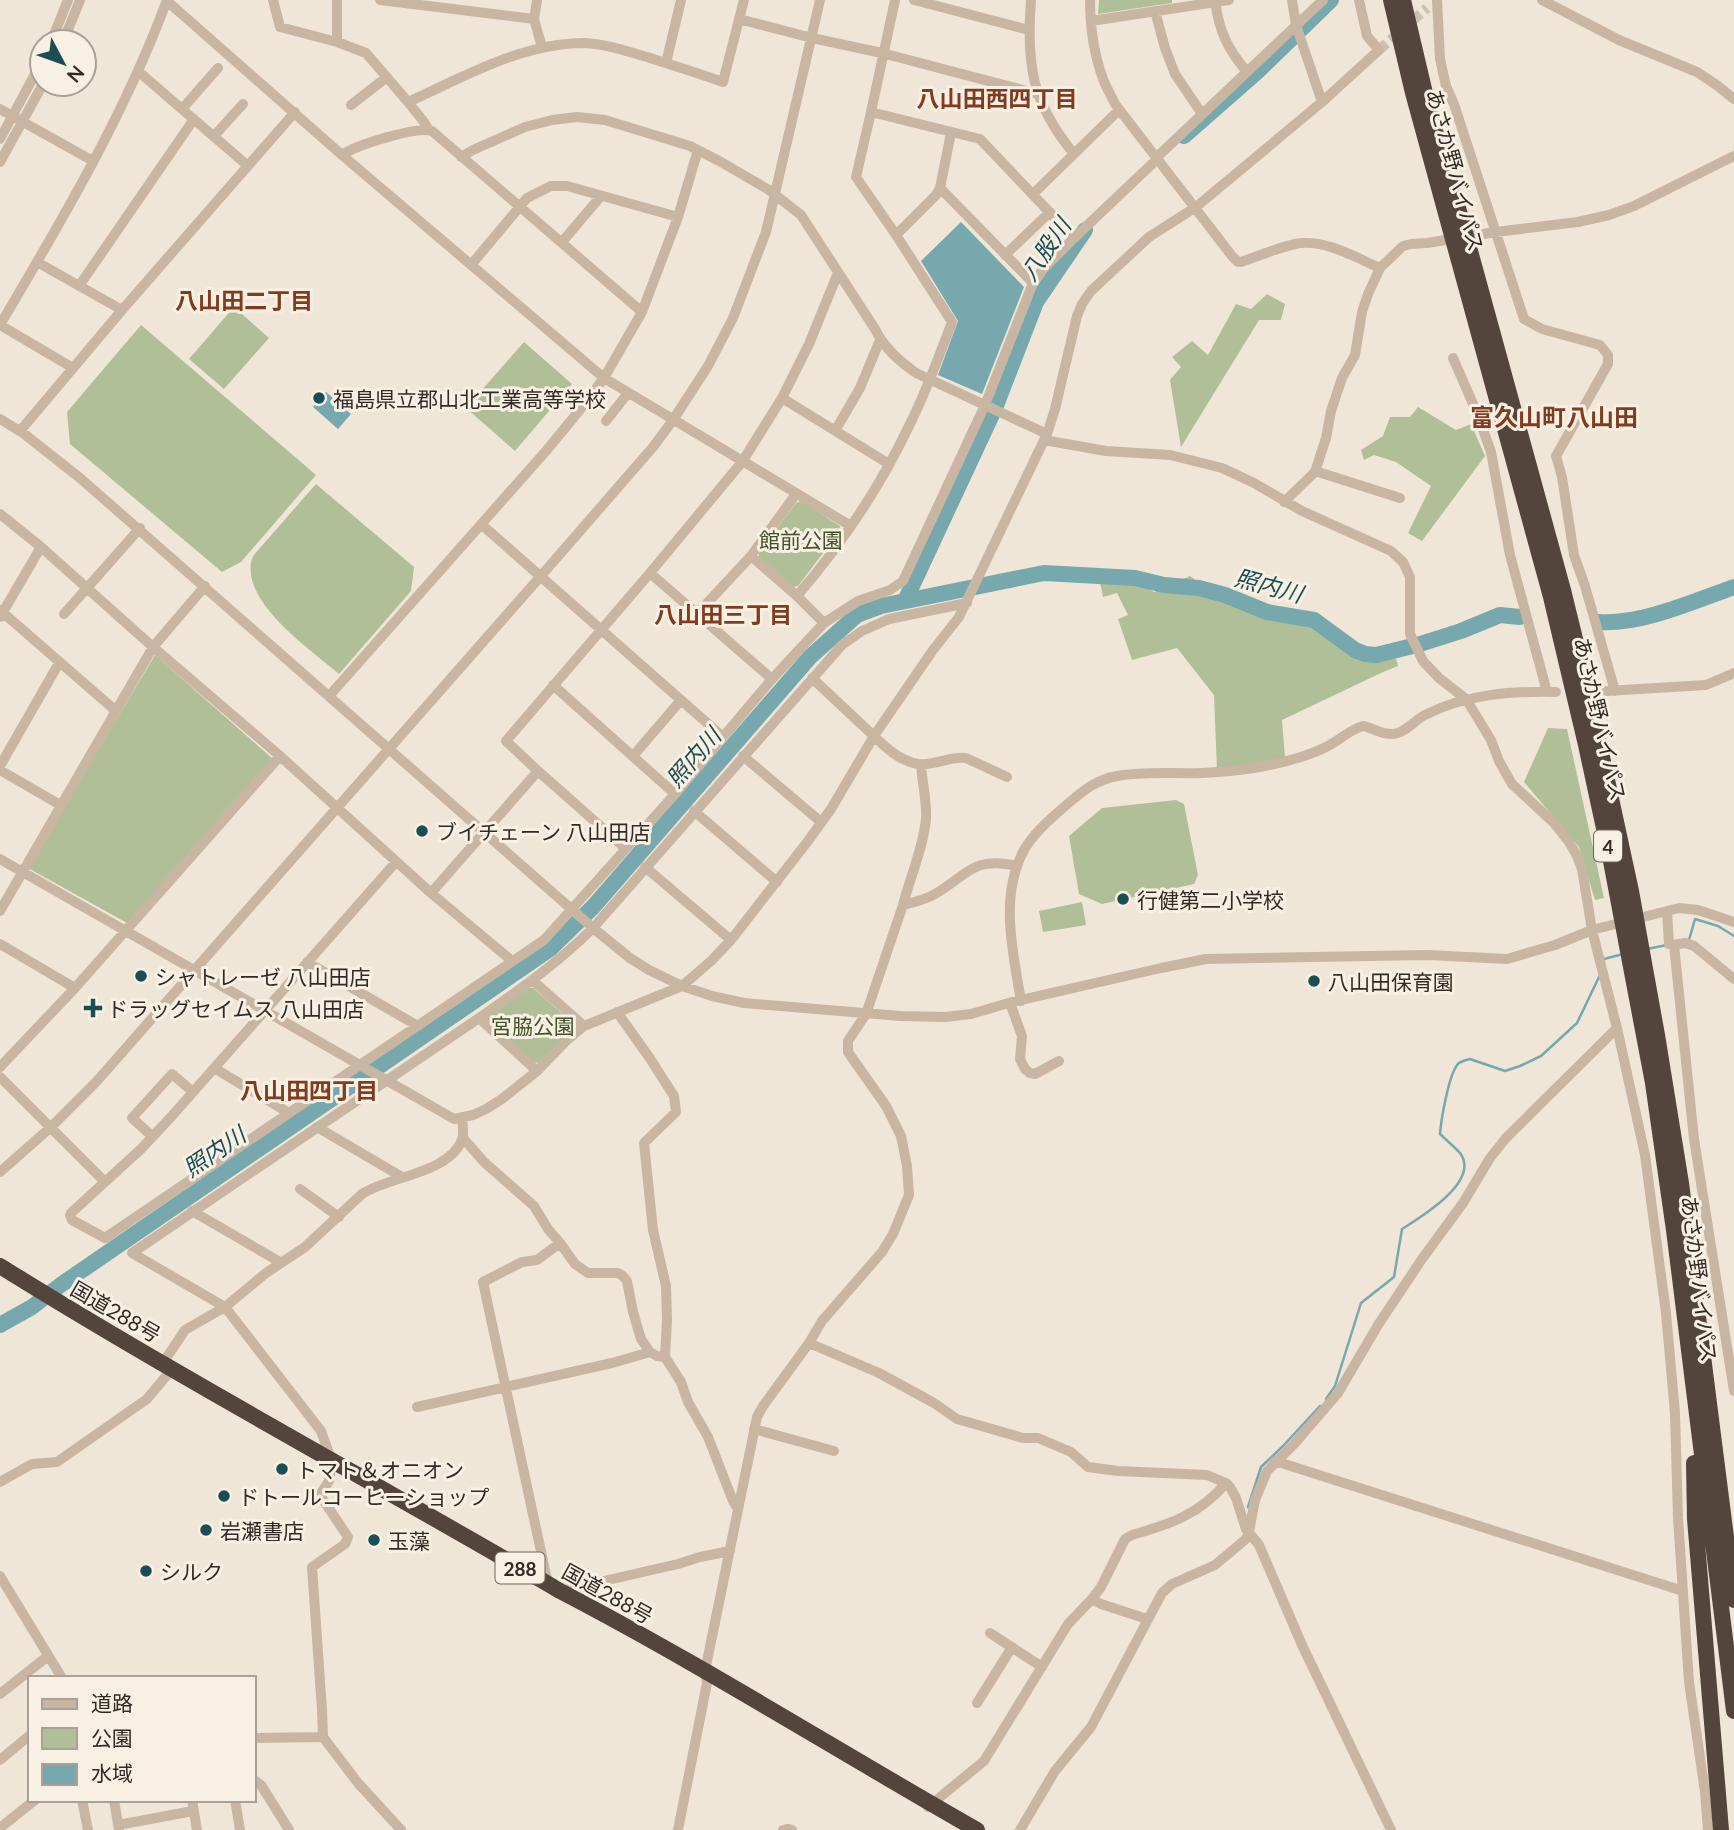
<svg xmlns="http://www.w3.org/2000/svg" width="1734" height="1830" viewBox="0 0 1734 1830" font-family="Lato,'Noto Sans JP',sans-serif">
<style>
.green{fill:#b0bf98}
.water{fill:#76a8ad}
.lines{fill:none;stroke-linecap:round;stroke-linejoin:round}
.stream{stroke:#76a8ad;stroke-width:2.5}
.river{stroke:#76a8ad;stroke-width:16}
.minor-tunnel{stroke:#cac0b3;stroke-width:10;stroke-dasharray:10 5;stroke-linecap:butt}
.minor{stroke:#c8b6a3;stroke-width:10}
.highway{stroke:#54453c;stroke-width:16}
.poi-dot{fill:#1b4d54;stroke:#f8f0e3;stroke-width:2.5}
.labels{text-anchor:middle;dominant-baseline:central;stroke-width:6;stroke-linejoin:round;paint-order:stroke}
.shield{fill:#f8f0e3;stroke:#6e655e;stroke-width:2}
.shield-label{font-size:19px;font-weight:bold;fill:#332a25}
.street-label{font-size:21px;fill:#332a25;stroke:#f8f0e3}
.poi-label{font-size:21px;fill:#332a25;stroke:#f8f0e3;text-anchor:start}
.park-label{font-size:21px;fill:#415129;stroke:#f8f0e3}
.neighbourhood-label{font-size:23px;font-weight:bold;fill:#813b1f;stroke:#f8f0e3}
.water-label{font-size:23px;font-style:italic;fill:#1b4d54;stroke:#f8f0e3}
.quarter-label{font-size:24px;font-weight:bold;fill:#813b1f;stroke:#f8f0e3}
</style>
<rect width="100%" height="100%" fill="#f0e6d7"/>
<path class="green" d="M1099 0H1172V3L1098 14Z
M1267 294 1285 304 1281 320H1259L1181 447 1170 380 1181 367 1172 357 1192 341 1208 355 1236 304 1251 309Z
M234 307 269 338 224 389 189 359Z
M141 325 316 475 241 562 222 572 70 444 67 412Z
M524 342 572 384 515 451 466 408Z
M1418 407 1456 430 1471 424 1485 456 1422 541 1408 533 1431 486 1396 462 1374 455 1364 460 1361 450 1383 436 1390 417H1410Z
M316 484 414 567 411 591 339 674C311 650 236 599 253 556Z
M801 501 840 526 839 532 798 586 792 587 759 557V553L796 503Z
M1190 576 1218 596 1264 614 1270 621 1314 623 1363 650H1394L1398 666 1383 672 1282 720 1285 758 1217 770 1214 695 1177 648 1132 660 1118 619 1128 615 1117 593 1103 597 1100 582 1133 580 1154 592Z
M155 655 272 758 127 923 28 868Z
M1548 728 1567 729 1604 898 1595 900 1579 847 1524 782Z
M1176 800 1184 804 1198 875 1194 884 1102 904 1079 894 1069 836 1102 808Z
M1082 902 1086 925 1043 932 1039 911Z
M529 988H533L574 1024 575 1027 538 1063 533 1062 487 1021V1017Z"/>
<path class="water" d="M961 222 1024 287 982 394 938 375 958 321 921 261Z
M326 392 351 414 338 429 313 407Z"/>
<g class="lines">
<path class="stream" d="M1688 940H1689L1695 919 1718 926 1734 936
M1647 949 1667 945
M1604 960V959L1623 954
M1326 1399 1335 1386 1361 1303 1394 1277 1402 1229C1421 1217 1481 1181 1460 1153 1455 1147 1446 1140 1440 1134 1441 1121 1449 1071 1459 1063 1462 1061 1466 1060 1470 1059L1505 1071 1520 1066 1541 1056 1577 1023 1599 977
M1248 1507 1261 1467 1283 1446 1320 1406"/>
<path class="river" d="M1184 136 1258 71 1331 0
M905 601 995 408 1036 302 1085 230
M1599 622C1641 625 1694 601 1734 587
M0 1325 32 1307 62 1284 550 949 593 907 810 657 857 615 881 606 1044 573 1135 578 1164 585 1199 588 1225 595 1267 612 1314 620 1355 650 1365 654 1376 655 1417 645 1461 631 1500 615 1520 617"/>
<path class="minor-tunnel" d="M1379 50 1427 8"/>
<path class="minor" d="M273 0 280 27 337 42 366 53 408 102 424 122 428 129
M380 0 534 19
M537 0 534 19 542 47
M895 0 871 112 980 139 1074 238
M914 0 1029 30
M1031 0C1026 65 1032 103 1074 154
M1090 0C1090 26 1094 54 1103 79 1106 87 1111 95 1115 104L1232 256 1238 262H1241C1259 256 1277 248 1295 244 1323 238 1355 257 1380 268
M1292 0 1296 25 1322 102
M1437 0 1440 59 1446 86 1454 104 1524 319 1542 329 1600 345 1608 355V364L1556 456 1562 477 1574 555 1585 586 1615 691
M1542 0 1619 40 1697 72 1718 86 1734 99
M167 1 342 155 604 378 851 526
M1215 2C1220 33 1227 48 1247 72
M1155 11 1165 48 1175 74 1202 114
M739 19 812 38 882 53 1038 94
M1091 21 1229 0
M51 42 68 0
M63 42 80 0
M337 42V0
M666 63 681 0
M139 72 248 166
M408 102C464 77 522 43 584 43 606 44 626 51 647 57 672 65 698 73 723 82L744 0
M351 105 387 77
M0 109 93 161
M182 109 218 68
M871 112 856 177 896 235
M214 136 243 104
M0 139 42 61
M342 155C356 145 417 126 432 131L642 312
M461 157 473 150 525 127 552 120 577 117 605 120 690 146 721 162 769 190 801 215 875 329C884 348 899 361 916 373L1047 434
M1156 158 1323 0
M0 162 43 84
M940 188 1033 283
M1033 194 1119 110
M562 242 601 196
M1005 255 1050 212
M37 262 122 310
M471 265 527 198 551 186H567L678 217
M79 286 194 119
M0 325C62 220 125 114 167 0
M0 325 73 368
M1453 358 1477 413 1491 452 1510 555 1547 692
M782 398 889 464
M0 419 23 433 80 478 593 928 630 958 649 970 682 986 712 996 744 1003 900 1016 945 1017 971 1014 1012 1002 1161 968 1206 959 1428 955 1507 959 1555 945 1592 930 1679 908 1698 910 1734 922
M606 421 628 393
M20 431 122 310 295 112
M835 431 860 388 880 340
M1044 440 1106 451 1170 455 1222 468 1254 483 1302 511 1391 551 1403 562 1410 577V634L1423 661 1439 678 1466 699 1491 740 1499 761 1512 784 1553 822 1569 842 1577 856 1582 869 1592 930 1617 1028 1645 1155 1666 1313 1675 1413 1678 1518 1689 1682 1705 1792 1708 1830
M1315 471 1400 498
M1284 502 1315 472 1326 438 1331 411 1342 378 1355 355 1362 312 1368 294 1380 268 1403 246 1411 244 1427 243 1496 232 1578 222 1609 215 1634 206 1734 156
M0 514 41 547 153 647 280 756 431 893 512 961
M481 524 723 737
M751 556 797 596
M650 573 772 679
M0 610 116 711
M64 614 140 528
M697 614 751 556 796 494
M0 617 41 547
M824 623 858 601 890 590 903 581 985 405 1033 283 1043 269 1074 238 1152 164
M812 678C828 693 844 708 860 723 877 738 894 760 918 764 936 766 949 756 966 758L1007 777
M553 685 675 794
M1606 691 1706 685 1734 673
M330 695 546 451 579 411 604 378 642 312 678 217 698 150
M633 756 681 700
M743 756 821 822
M0 766 59 663
M0 770 62 806
M538 771 625 848
M694 811 777 882
M0 859C151 947 303 1032 454 1119L473 1115 486 1109 502 1099 537 1071 566 1041 584 1026 682 986 711 961 731 940 808 841 831 809 874 736 933 650 959 617 1047 434 1055 409 1077 316 1082 304 1091 291 1149 237 1196 207 1322 102 1379 50 1367 36 1359 0
M396 862 171 1117 141 1149 71 1213 70 1215 72 1220 105 1238 544 940 675 794 772 679 824 623 797 596C841 545 880 487 909 426 926 392 939 357 952 322L896 235 936 195 940 188 951 133
M645 867 731 940
M431 893 538 771 506 741 650 573 742 462 782 398 809 344 838 273
M903 905C910 877 923 849 926 819 927 801 922 782 921 764
M0 911 153 647 205 586
M1667 911 1669 944 1674 945 1694 1139 1734 1391
M0 944 75 988
M1674 945 1685 943 1694 946 1734 979
M307 962 418 1026
M532 980 584 1026
M1021 1001C1013 952 999 896 1024 850 1034 833 1049 820 1064 807 1081 793 1094 780 1117 776 1146 771 1174 774 1202 773 1221 772 1242 770 1260 767 1282 763 1306 757 1326 747 1339 741 1349 730 1363 726 1374 728 1381 735 1394 734 1407 732 1415 719 1427 714 1467 694 1512 691 1556 692
M1010 1003 1022 1036 1020 1059 1025 1069 1030 1073 1035 1074 1059 1061
M617 1012 649 1057 674 1096 676 1112 644 1143 653 1230 666 1286 667 1320 665 1357 681 1382 688 1402 708 1437 733 1501 738 1509
M479 1018 537 1071
M0 1067 75 988 280 756
M214 1068 289 1113
M0 1077 105 1182
M317 1127 402 1177
M152 1136 132 1118 172 1074 193 1092
M463 1138 484 1162 534 1206 548 1229 560 1243 575 1264 588 1273H618L623 1276 627 1281 633 1312 641 1339 650 1352 657 1356 665 1357
M0 1172 51 1127 97 1081 540 577 653 447 673 420 708 366 733 318 766 232 820 0
M300 1189 339 1217
M192 1211 280 1262
M809 1343 879 1373 934 1403 957 1419 1023 1438H1038L1071 1452 1088 1467 1118 1471 1207 1475 1226 1483 1230 1487 1236 1498 1246 1529 1259 1545 1302 1645 1391 1830
M163 1363 185 1330 225 1307 266 1273 305 1247 362 1194C389 1176 448 1174 462 1140 464 1134 463 1125 462 1118
M417 1407 612 1363 650 1352
M754 1429 834 1451
M331 1459 321 1431 225 1307 132 1253 479 1018C519 990 558 963 593 928L842 645 862 631 889 619 967 603
M1275 1461 1683 1591
M331 1468 329 1481 320 1495 348 1537 345 1544 312 1567 322 1710 323 1737 358 1783 401 1830
M0 1482 32 1464 57 1462 147 1399 167 1375
M0 1576 62 1678
M548 1584 483 1282 522 1262 537 1260 560 1243
M560 1591 678 1564 700 1557 730 1551
M1092 1599 1101 1604 1147 1619
M990 1633 1042 1667
M0 1694 48 1656
M977 1703 1012 1647
M254 1738 323 1737
M0 1760 30 1735
M254 1780 261 1785 289 1830
M82 1800 88 1830
M114 1800 119 1830
M192 1800 197 1830
M235 1800 240 1830
M928 1807 984 1761 1068 1624 1092 1599 1101 1587 1125 1539 1132 1535C1170 1524 1199 1515 1226 1483
M118 1825 193 1811
M0 1828 35 1800
M678 1830 707 1683 705 1671 757 1417 763 1406 809 1343 822 1321 882 1252 893 1234 909 1195 907 1166 901 1136 886 1106 848 1052V1041L866 1014 903 905C914 902 925 900 935 894 968 875 972 856 1017 866
M783 1830 787 1829 792 1830
M1020 1830 1055 1771 1091 1727 1162 1593 1172 1584 1215 1565 1246 1539 1249 1532 1255 1500 1267 1471 1295 1443 1338 1393 1378 1325 1422 1259 1463 1203 1490 1158 1506 1138 1617 1028"/>
<path class="highway" d="M1391 0 1413 93 1551 597 1586 745 1610 856 1653 1083 1674 1230 1734 1711
M1403 0 1429 110 1461 218 1563 590 1588 692 1631 891 1657 1035 1681 1183 1734 1600
M0 1266C183 1380 374 1482 560 1591 702 1665 838 1751 977 1830
M1694 1463 1695 1519 1721 1830"/>
</g>
<g class="poi-dot">
<circle cx="319" cy="398" r="7"/>
<circle cx="422" cy="831" r="7"/>
<circle cx="1123" cy="899" r="7"/>
<circle cx="141" cy="976" r="7"/>
<circle cx="1314" cy="981" r="7"/>
<path d="M89.5 997.5h7v7h7v7h-7v7h-7v-7h-7v-7h7z"/>
<circle cx="282" cy="1469" r="7"/>
<circle cx="224" cy="1496" r="7"/>
<circle cx="206" cy="1530" r="7"/>
<circle cx="374" cy="1540" r="7"/>
<circle cx="146" cy="1571" r="7"/>
</g>
<g class="labels">
<g class="shield">
<rect x="1594" y="830.5" width="28" height="31" rx="5"/>
<rect x="495.5" y="1552.5" width="49" height="31" rx="5"/>
</g>
<g class="shield-label">
<text x="1608" y="846">4</text>
<text x="520" y="1568">288</text>
</g>
<g class="street-label">
<text transform="translate(1456 170) rotate(75)">あさか野バイパス</text>
<text transform="translate(1601 719) rotate(77)">あさか野バイパス</text>
<text transform="translate(1700 1279) rotate(83)">あさか野バイパス</text>
<text transform="translate(116 1311) rotate(30)">国道288号</text>
<text transform="translate(608 1593) rotate(29)">国道288号</text>
</g>
<g class="poi-label">
<text x="333" y="398">福島県立郡山北工業高等学校</text>
<text x="436" y="831">ブイチェーン 八山田店</text>
<text x="1137" y="899">行健第二小学校</text>
<text x="155" y="976">シャトレーゼ 八山田店</text>
<text x="1328" y="981">八山田保育園</text>
<text x="107" y="1008">ドラッグセイムス 八山田店</text>
<text x="296" y="1469">トマト＆オニオン</text>
<text x="238" y="1496">ドトールコーヒーショップ</text>
<text x="220" y="1530">岩瀬書店</text>
<text x="388" y="1540">玉藻</text>
<text x="160" y="1571">シルク</text>
</g>
<g class="park-label">
<text x="801" y="539">館前公園</text>
<text x="533" y="1025">宮脇公園</text>
</g>
<g class="neighbourhood-label">
<text x="997" y="98">八山田西四丁目</text>
<text x="244" y="300">八山田二丁目</text>
<text x="723" y="614">八山田三丁目</text>
<text x="309" y="1090">八山田四丁目</text>
</g>
<g class="water-label">
<text transform="translate(1045 249) rotate(-56)">八股川</text>
<text transform="translate(1269 585) rotate(15)">照内川</text>
<text transform="translate(693 757) rotate(-49)">照内川</text>
<text transform="translate(214 1151) rotate(-34)">照内川</text>
</g>
<g class="quarter-label">
<text x="1554" y="416">富久山町八山田</text>
</g>
</g>
<rect x="28" y="1676" width="228" height="126" fill="#f8f0e3" stroke="#a9a197" stroke-width="2"/>
<rect x="42" y="1699" width="35" height="10" fill="#c8b6a3" stroke="#a9a197" stroke-width="2"/>
<text x="91" y="1711" font-size="21" fill="#332a25">道路</text>
<rect x="42" y="1728" width="35" height="21" fill="#b0bf98" stroke="#a9a197" stroke-width="2"/>
<text x="91" y="1746" font-size="21" fill="#332a25">公園</text>
<rect x="42" y="1764" width="35" height="21" fill="#76a8ad" stroke="#a9a197" stroke-width="2"/>
<text x="91" y="1781" font-size="21" fill="#332a25">水域</text>
<g transform="translate(63 63) rotate(131)"><circle r="33" fill="#f8f0e3" stroke="#a9a197" stroke-width="2"/>
<path d="M0-5L12 26L0 18L-12 26Z" fill="#1b4d54"/>
<text y="-10" font-size="19" font-weight="bold" text-anchor="middle" fill="#332a25">N</text>
</g>
</svg>
